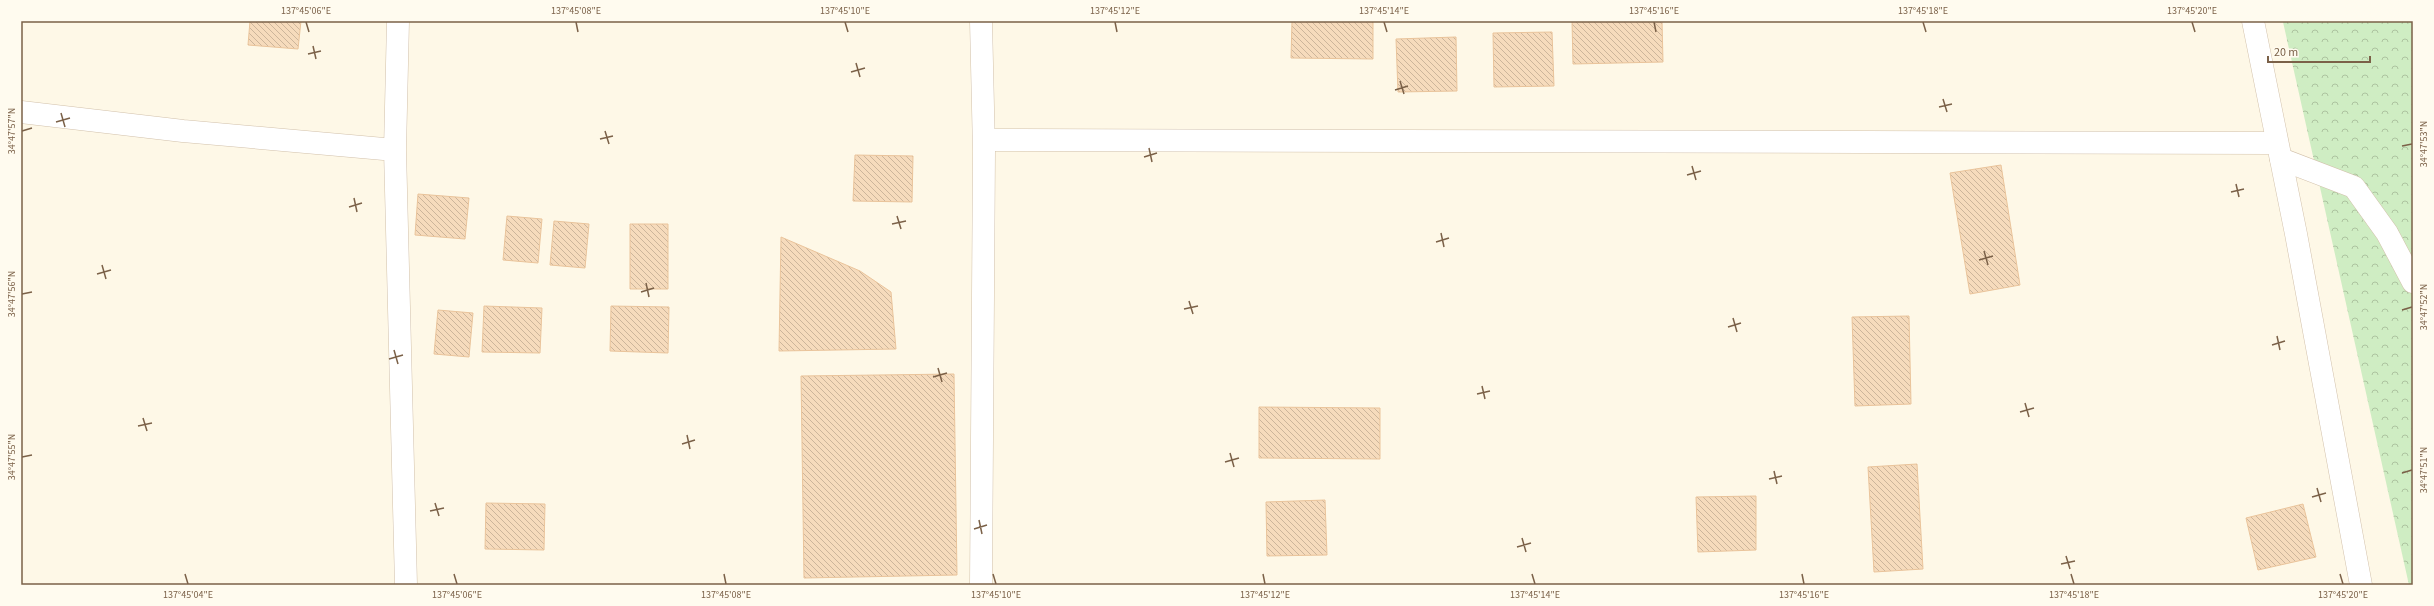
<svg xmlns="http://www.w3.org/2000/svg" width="2434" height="606" viewBox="0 0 2434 606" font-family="'Source Sans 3',sans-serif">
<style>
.forest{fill:url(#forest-crowns)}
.building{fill:url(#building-back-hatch);stroke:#eac49b}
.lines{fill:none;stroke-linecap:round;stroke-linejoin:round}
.minor-casing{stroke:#d2c1ab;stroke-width:23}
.tertiary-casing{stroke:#d2c1ab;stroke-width:23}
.minor{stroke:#fff;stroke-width:22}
.tertiary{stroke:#fff;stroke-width:22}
.ticks{fill:none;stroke:#7b6148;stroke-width:1.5}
.neatline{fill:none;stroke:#7b6148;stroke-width:1.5}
.ticks-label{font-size:10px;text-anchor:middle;fill:#7b6148}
</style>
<defs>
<pattern id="forest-crowns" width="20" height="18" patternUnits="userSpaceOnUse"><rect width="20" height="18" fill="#cfedc3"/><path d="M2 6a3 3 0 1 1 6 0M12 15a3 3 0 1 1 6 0" fill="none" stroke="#adc3a0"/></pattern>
<pattern id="building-back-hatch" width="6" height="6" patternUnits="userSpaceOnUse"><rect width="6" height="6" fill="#f6dbbc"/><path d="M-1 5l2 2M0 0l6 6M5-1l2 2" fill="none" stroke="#ccb59b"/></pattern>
</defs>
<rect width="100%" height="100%" fill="#fef8e7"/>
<path class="forest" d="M2413 21V585H2409L2283 22Z"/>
<path class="building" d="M250 21H301L298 49 248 45Z
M1292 21H1373V59L1291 58Z
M1572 21H1662L1663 62 1573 64Z
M1552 32 1554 86 1494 87 1493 33Z
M1456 37 1457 91 1398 92 1396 39Z
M855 155 913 156 912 202 853 201Z
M2001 165 2020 285 1970 294 1950 173Z
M418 194 469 198 465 239 415 235Z
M507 216 542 219 538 263 503 260Z
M554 221 589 224 585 268 550 265Z
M630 224H668V289H630Z
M781 237 860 271 891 292 896 349 779 351Z
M484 306 542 308 540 353 482 352Z
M611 306 669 307 668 353 610 351Z
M438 310 473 313 469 357 434 354Z
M1909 316 1911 404 1855 406 1852 317Z
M954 374 957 575 804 578 801 376Z
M1259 407 1380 408V459L1259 458Z
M1917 464 1923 569 1874 572 1868 467Z
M1756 496V550L1698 552 1696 497Z
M1325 500 1327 555 1267 556 1266 502Z
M486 503 545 504 544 550 485 549Z
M2303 504 2316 557 2258 570 2246 518Z"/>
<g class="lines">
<defs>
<path id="minor" d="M398 21 395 150 406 585
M21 112 183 131 395 150
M984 140 2277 143
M2281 159 2354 187 2387 233 2413 282
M981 585 984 151 981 21"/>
<path id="tertiary" d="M2253 21 2296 234 2361 585"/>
</defs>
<use href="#minor" class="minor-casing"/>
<use href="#tertiary" class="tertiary-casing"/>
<use href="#minor" class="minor"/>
<use href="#tertiary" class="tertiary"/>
</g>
<path class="ticks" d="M306 22 309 32M576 22 578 32M845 22 848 32M1115 22 1117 32M1384 22 1387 32M1654 22 1656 32M1923 22 1926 32M2192 22 2195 32M313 46 316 59M308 54 321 51M856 63 860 77M851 72 865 68M1400 81 1404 94M1395 90 1408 86M1943 99 1947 112M1939 107 1952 104M61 113 65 127M56 122 70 118M22 131 32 128M605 131 609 144M600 139 613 136M2402 146 2412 144M1149 148 1152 162M1144 157 1157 153M1692 166 1696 180M1687 175 1701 171M2236 184 2239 197M2231 192 2244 189M354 198 357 212M349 207 362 203M897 216 901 229M892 224 906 221M1441 233 1444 247M1436 242 1449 238M1984 251 1988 265M1979 260 1993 256M102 265 106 279M97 274 111 270M646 283 649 297M641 292 654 288M22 294 32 292M1189 301 1193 314M1184 309 1198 306M2402 310 2412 307M1733 318 1737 332M1728 327 1741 323M2277 336 2280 350M2272 345 2285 341M394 350 398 364M389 359 403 355M938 368 942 382M933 377 947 373M1482 386 1485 399M1477 394 1490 391M2025 403 2029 417M2020 412 2034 408M143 418 147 431M138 426 152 423M687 435 690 449M682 444 695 440M1230 453 1234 467M22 457 32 455M1225 462 1239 458M1774 471 1777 484M2402 473 2412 470M1769 479 1782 476M2317 488 2321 502M2312 497 2326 493M435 503 439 516M430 511 444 508M979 520 982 534M974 529 987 525M1522 538 1526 552M1517 547 1531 543M2066 556 2070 569M2061 564 2075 561M185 574 188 584M454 574 457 584M724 574 726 584M993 574 996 584M1263 574 1265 584M1532 574 1535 584M1802 574 1804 584M2071 574 2074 584M2340 574 2343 584"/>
<rect width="2434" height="606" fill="none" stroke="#fffbef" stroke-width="44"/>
<path d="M2268 56v6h102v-6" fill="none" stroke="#7b6148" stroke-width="2"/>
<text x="2274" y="56" font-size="12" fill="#7b6148" stroke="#fffbef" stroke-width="3" paint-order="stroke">20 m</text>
<rect x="22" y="22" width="2390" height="562" class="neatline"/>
<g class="ticks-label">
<text x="306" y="14">137°45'06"E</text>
<text x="576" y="14">137°45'08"E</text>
<text x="845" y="14">137°45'10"E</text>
<text x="1115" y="14">137°45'12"E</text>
<text x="1384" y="14">137°45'14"E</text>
<text x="1654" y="14">137°45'16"E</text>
<text x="1923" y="14">137°45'18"E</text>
<text x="2192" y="14">137°45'20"E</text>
<text transform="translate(11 131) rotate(-90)" y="4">34°47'57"N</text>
<text transform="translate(2423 144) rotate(-90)" y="4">34°47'53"N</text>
<text transform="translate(11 294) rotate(-90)" y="4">34°47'56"N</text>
<text transform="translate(2423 307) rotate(-90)" y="4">34°47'52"N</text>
<text transform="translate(11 457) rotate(-90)" y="4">34°47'55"N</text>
<text transform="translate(2423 470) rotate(-90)" y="4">34°47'51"N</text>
<text x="188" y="598">137°45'04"E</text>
<text x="457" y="598">137°45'06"E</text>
<text x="726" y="598">137°45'08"E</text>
<text x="996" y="598">137°45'10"E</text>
<text x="1265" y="598">137°45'12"E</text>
<text x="1535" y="598">137°45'14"E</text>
<text x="1804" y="598">137°45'16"E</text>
<text x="2074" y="598">137°45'18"E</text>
<text x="2343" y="598">137°45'20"E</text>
</g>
</svg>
